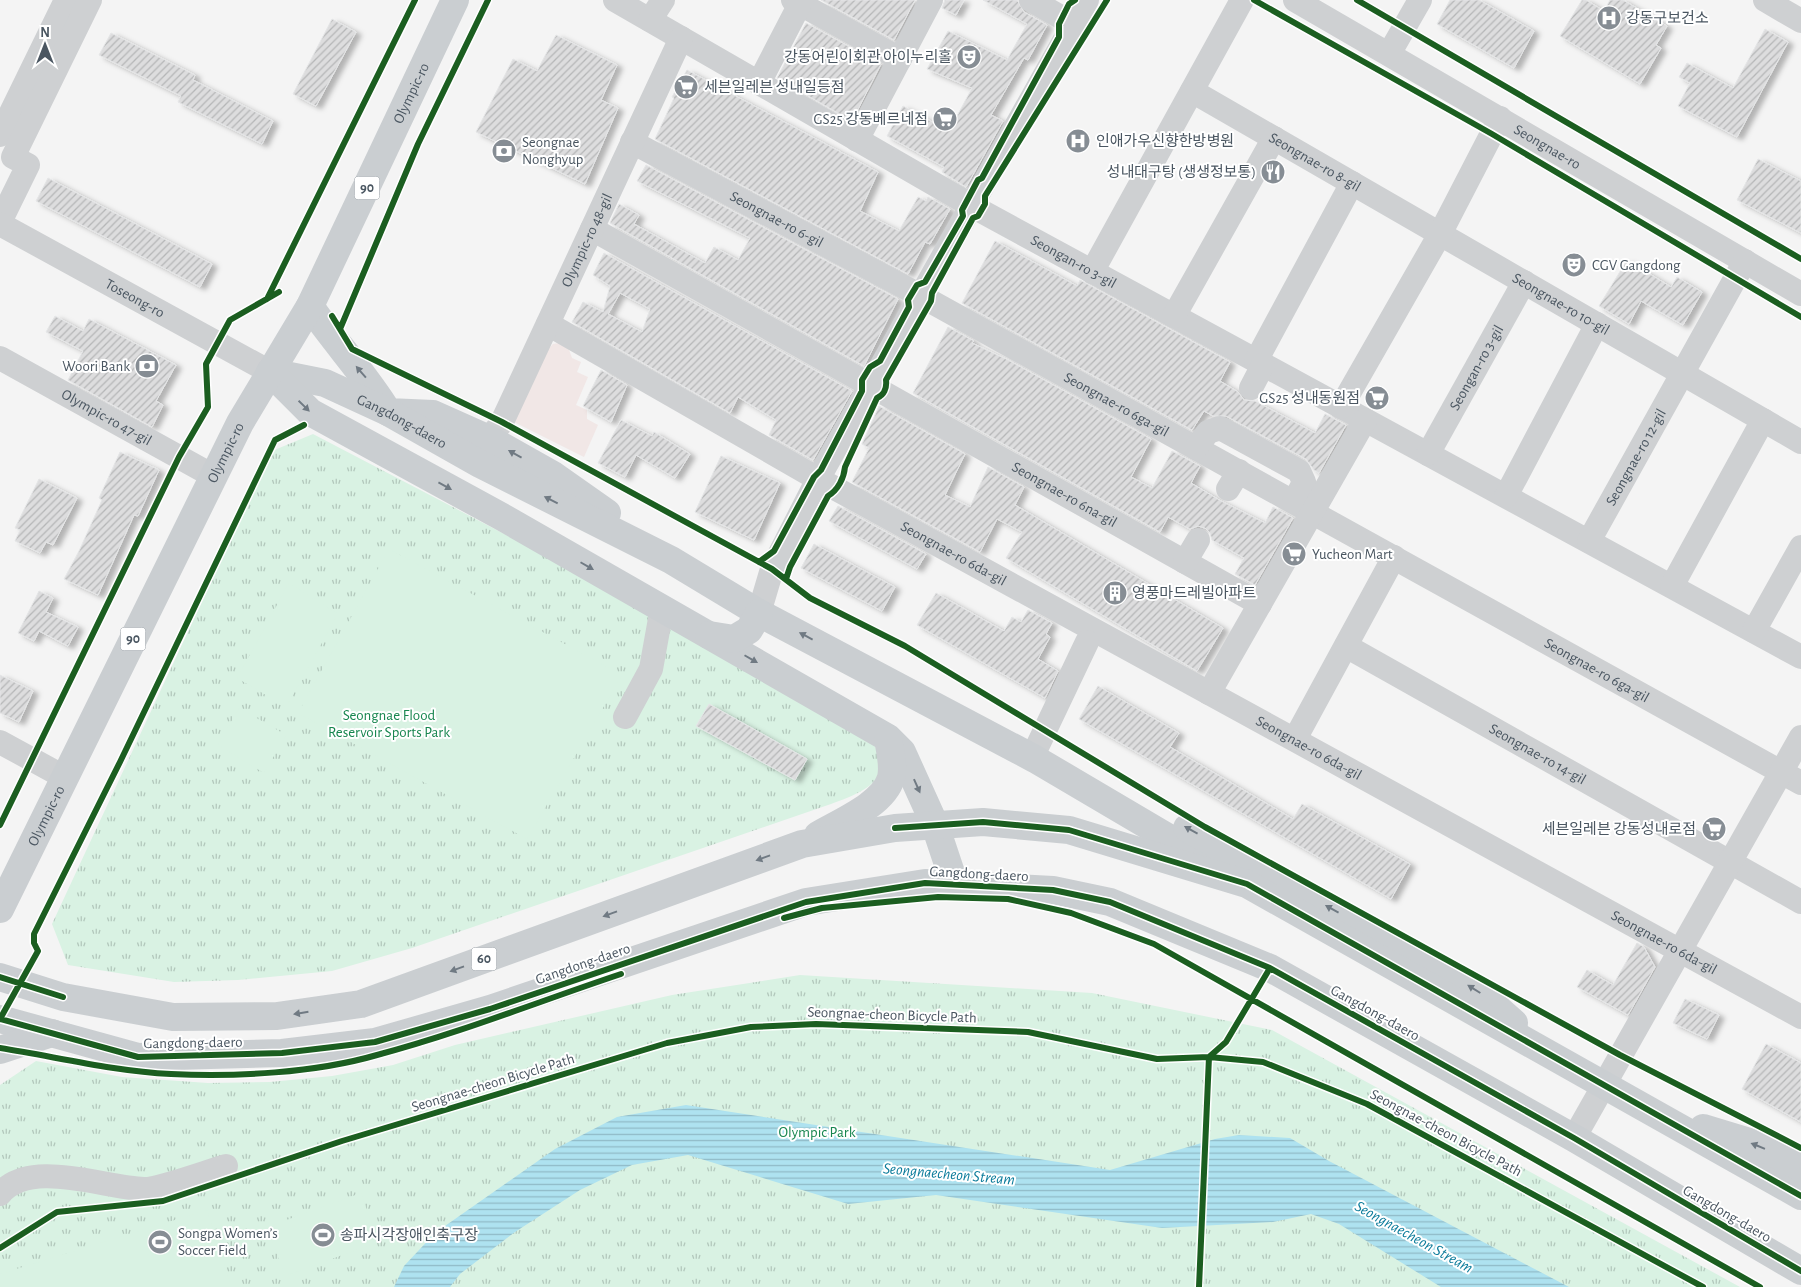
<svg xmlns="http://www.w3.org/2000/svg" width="1801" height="1287" viewBox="0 0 1801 1287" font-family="'Alegreya Sans','Noto Sans KR',sans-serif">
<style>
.medical{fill:#f1e7e6}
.park{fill:url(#park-tufts)}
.pitch{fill:#d9f2e3}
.water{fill:url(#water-rules)}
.building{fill:url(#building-hatch);stroke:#e5e6e7;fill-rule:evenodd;filter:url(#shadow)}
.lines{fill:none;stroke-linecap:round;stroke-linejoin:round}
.minor{stroke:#ced0d2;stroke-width:24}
.major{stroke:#caced1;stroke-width:28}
.cycleway-casing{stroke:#fff;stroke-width:9}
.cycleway{stroke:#1b5e20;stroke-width:6}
.oneway{fill:#707a83}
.labels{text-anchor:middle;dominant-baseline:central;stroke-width:4;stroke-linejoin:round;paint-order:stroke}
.shield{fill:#fff;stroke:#808990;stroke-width:1}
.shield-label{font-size:14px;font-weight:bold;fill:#4a5661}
.poi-label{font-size:15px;fill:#4a5661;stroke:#fff;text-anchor:start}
.street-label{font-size:15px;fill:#4a5661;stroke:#fff}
.park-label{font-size:15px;fill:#17864f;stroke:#fff}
.water-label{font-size:16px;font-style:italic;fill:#0c7c9b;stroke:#fff}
</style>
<defs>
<pattern id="park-tufts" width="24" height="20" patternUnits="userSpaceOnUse" patternTransform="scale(1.25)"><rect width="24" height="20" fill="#d9f2e3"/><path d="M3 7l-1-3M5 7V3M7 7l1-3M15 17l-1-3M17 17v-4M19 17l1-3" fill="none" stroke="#b2c7bb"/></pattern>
<pattern id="water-rules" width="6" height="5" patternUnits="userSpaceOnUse" patternTransform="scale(1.25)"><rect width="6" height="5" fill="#aee2f0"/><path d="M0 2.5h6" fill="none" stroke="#90bac6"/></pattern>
<pattern id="building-hatch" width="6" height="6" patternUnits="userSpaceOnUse" patternTransform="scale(1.25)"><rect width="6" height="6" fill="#ddddde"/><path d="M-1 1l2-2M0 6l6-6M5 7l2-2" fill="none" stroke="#b5b6b7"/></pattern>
<filter id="shadow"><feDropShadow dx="5.5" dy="3" stdDeviation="2.5" flood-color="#0004"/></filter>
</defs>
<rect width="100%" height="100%" fill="#f4f4f4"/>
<path class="medical" d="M559 343 568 347 572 358 581 362 577 372 588 377 576 405 587 410V419L598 425 584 457 512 421 548 349 553 344Z"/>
<path class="park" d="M313 434 581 574 874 745C896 782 857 794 831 804L412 948 332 971 238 980 174 982 68 965 52 924 272 451Z
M800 975 1092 993 1272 1030 1740 1287H0V1085L36 1061 122 1077 208 1083 270 1082 332 1076 393 1065 455 1045 672 995Z"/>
<path class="pitch" d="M389 549 622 675 527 839 298 713Z
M289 583 338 614 286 707 237 678Z
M239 708 286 735 264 773 218 745Z
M361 1193 378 1242 285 1276 267 1227Z
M207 1210 231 1287H0V1274Z"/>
<path class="water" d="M686 1105 1110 1170 1215 1139 1239 1135 1290 1138 1329 1161 1569 1287H1441L1339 1224 1311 1214 1273 1222 1162 1228 936 1195 848 1204 688 1155 632 1165 580 1190 515 1232 460 1274 450 1287H394L404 1266 435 1233 555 1149 617 1117Z"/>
<path class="building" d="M821 0H915L894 40Z
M945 0H964L956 15 942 8Z
M983 0H1017L1024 12 1047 25 1028 60 1024 58 991 115 1003 121 966 187 942 172 944 167 887 136 903 106 949 131 972 88 927 69 948 31 1007 60 1027 24Z
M1450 0H1479L1534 31 1514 68 1437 24Z
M1582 0H1586L1604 11 1610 0H1623L1667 26 1656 45 1661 48 1640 84 1560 36Z
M332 19 356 32 316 106 293 94Z
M806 23 881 64 852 121 777 78Z
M1765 29 1788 42 1737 137 1678 106 1690 83 1679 77 1687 63 1733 88Z
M111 33 195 75 193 80 273 121 262 144 178 102 181 96 99 55Z
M556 35 617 65 601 100 618 108 585 184 476 132 513 59 537 71Z
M687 70 878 172 860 211 899 231 918 197 926 201 928 197 950 209 930 244 925 242 908 274 655 139 674 98 672 97Z
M1758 159 1801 181V233L1737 200Z
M646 165 898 299 864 366 610 223 619 204 639 215 634 224 705 263 714 247 738 260 750 238 637 181Z
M48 178 212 264 200 287 36 201Z
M995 241 1077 286 1080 280 1230 362 1220 381 1238 392 1244 400 1255 401 1315 433 1325 414 1346 425 1319 473 1314 470 1306 459 1226 416H1213L1204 411 1192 430 962 303Z
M604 253 852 391 813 460 769 435 776 420 738 397 730 413 572 322 583 302 603 312 610 286 593 275ZM620 293 650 309 642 332 608 314Z
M1627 260 1671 287 1677 277 1702 292 1683 325 1641 301 1629 324 1599 306Z
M55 316 83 331 89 319 176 365 156 401 163 405 152 427 68 380 83 351 46 332Z
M948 327 974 341 972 343 1008 360 1151 439 1131 477 1152 488 1172 451 1200 466 1191 483 1221 501 1265 523 1273 507 1293 518 1255 585 1235 574 1244 558 1212 540 1210 533 1205 528 1198 526 1190 529 1168 517 1160 532 913 393Z
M601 370 627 385 611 422 583 406Z
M879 406 965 454 945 495 970 507 988 467 1024 487 1015 505 1223 628 1197 671 1006 558 1022 532 997 519 980 552 852 482 869 448 862 444Z
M621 420 652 436 654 432 690 454 675 478 636 455 625 477 598 463Z
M120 452 159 470 138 516 134 515 98 595 64 579 79 551 102 500 99 498Z
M721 456 780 483 754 540 695 512Z
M39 479 77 498 53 545 46 542 40 553 15 541 20 530 15 528Z
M838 506 926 554 917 569 829 521Z
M814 544 895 587 882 611 801 568Z
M39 591 53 598 46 612 78 627 68 646 39 631 34 641 18 633Z
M936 593 1004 631 1012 617 1021 622 1028 610 1052 623 1046 634 1050 637 1038 659 1058 671 1045 698 917 625Z
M0 675 33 691 19 722 0 713Z
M1098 686 1179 733 1170 747 1293 819 1302 804 1410 864 1391 899 1079 719Z
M709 704 807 759 795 780 696 726Z
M1637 943 1644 947 1655 967 1628 1015 1577 987 1587 970 1613 985Z
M1685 999 1719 1015 1707 1039 1673 1023Z
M1766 1044 1801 1063V1122L1742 1089Z"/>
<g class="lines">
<g class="minor">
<path id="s1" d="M615 0 981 211 1801 657"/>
<path d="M793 0 900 59"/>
<path d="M1031 0 1073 24"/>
<path id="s2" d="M1295 0 1801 294"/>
<path d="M1765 0 1801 21"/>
<path d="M650 20 663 0"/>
<path d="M1389 54 1420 0"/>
<path d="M759 83 802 0"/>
<path id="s3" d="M1192 91 1801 442"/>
<path d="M0 135 66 0"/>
<path d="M857 140 931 0"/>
<path id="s4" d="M632 142 921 296 1801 783"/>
<path d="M0 222 28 165 13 157 90 0"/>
<path id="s5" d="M0 224 270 372"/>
<path id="s6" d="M592 229 1260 604"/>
<path d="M1092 272 1242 0"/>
<path d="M1174 316 1274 138"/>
<path id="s7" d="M548 324 818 479 1801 1017"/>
<path id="s8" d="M0 358 215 477"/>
<path d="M1256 361 1352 183"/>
<path d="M1251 388 1263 365"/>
<path d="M1341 407 1440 234 1500 118"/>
<path id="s9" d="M489 439 502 422 681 38"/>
<path d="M1196 448 1208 432 1220 428 1299 471 1304 482 1294 502"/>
<path id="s10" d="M1428 454 1524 282"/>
<path d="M1228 489 1239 471"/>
<path d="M1506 496 1597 324"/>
<path id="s11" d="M1589 541 1745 261"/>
<path d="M1185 562 1198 540"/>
<path d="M1672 586 1763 420"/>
<path d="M759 613 772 569 818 479 1087 0"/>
<path d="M1754 631 1801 547"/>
<path id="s12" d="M1346 646 1801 902"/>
<path d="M1209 693 1365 420"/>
<path d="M625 717 651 669 662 608"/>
<path d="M1295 739 1394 557"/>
<path d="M0 742 64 777"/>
<path d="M1038 745 1087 642"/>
<path d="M1574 1138 1801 737"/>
<path d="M0 1194C30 1158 104 1188 144 1189 160 1189 208 1171 226 1166"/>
</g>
<g class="major">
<path d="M310 306C335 343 365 374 388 412L433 414 489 439 553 475 607 513"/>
<path id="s13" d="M270 372 325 383 388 412 480 464 671 560 759 613 1035 759 1208 861"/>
<path d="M270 372 310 412 504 518 888 738 902 752 935 825 955 885"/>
<path d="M709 635 734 639 749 630 759 613"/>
<path d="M1187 828 1479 992 1514 1023"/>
<path d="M818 835C840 822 884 804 891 778 894 765 890 751 888 739"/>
<path id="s14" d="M0 909 240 423 310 306 455 0"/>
<path d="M0 977 63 997 173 1017 277 1016 361 1004 802 844 895 828 983 822 1069 830 1247 884 1801 1196"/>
<path d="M0 1019 138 1057 282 1053 375 1042 490 1009 806 902 925 883 1053 890 1110 902 1270 968 1574 1138 1801 1271"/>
<path d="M0 1050 52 1033"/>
<path d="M1703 1128 1759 1145 1801 1168"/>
</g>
<defs>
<path id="cycleway" d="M1254 0 1492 134 1801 317
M1357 0 1801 259
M267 299 415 0
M332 316 352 349 502 422 772 569 810 598 905 646 1205 827 1620 1055 1801 1148
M340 329 418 144 488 0
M759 562 774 551 814 477 821 470 862 391V380L870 367 880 361 909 307 908 300 917 285 925 282 963 216 962 210 978 180 982 178 1059 37V24L1069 4 1075 0
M786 579 790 567 828 496C838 490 844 478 845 467L877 398C884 395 887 388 886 380L931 301 932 293 973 218 978 216 985 204V196L1107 0
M0 825 179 457 208 407 206 364 230 320 279 292
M895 828 983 822 1069 830 1247 884 1801 1196
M784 918 822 908 938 897 1008 899 1071 913 1154 944 1760 1287
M0 977 63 997
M0 1019 138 1057 282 1053 375 1042 490 1009 806 902 925 883 1053 890 1110 902 1270 968 1574 1138 1801 1271
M0 1019 38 951 34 943V934L120 762 275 440 304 425
M0 1048C57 1057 113 1071 171 1074 236 1077 315 1073 377 1055 460 1033 540 1001 621 974
M0 1248 57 1212 163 1201 342 1141 667 1043 751 1027 816 1024 1028 1032 1157 1059 1209 1057 1263 1062 1367 1104 1703 1287
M1199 1287 1209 1057 1226 1042 1270 968"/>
</defs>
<use href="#cycleway" class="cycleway-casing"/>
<use href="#cycleway" class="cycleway"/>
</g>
<defs><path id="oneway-solid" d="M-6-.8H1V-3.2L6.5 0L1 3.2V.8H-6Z" transform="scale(1.25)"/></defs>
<g class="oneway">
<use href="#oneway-solid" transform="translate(361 372) rotate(-131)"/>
<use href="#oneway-solid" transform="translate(304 406) rotate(44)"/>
<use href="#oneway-solid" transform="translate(515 454) rotate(-151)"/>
<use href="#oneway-solid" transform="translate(445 486) rotate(29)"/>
<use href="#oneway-solid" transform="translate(551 500) rotate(-153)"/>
<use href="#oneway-solid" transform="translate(587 566) rotate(30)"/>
<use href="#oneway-solid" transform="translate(806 636) rotate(-152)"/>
<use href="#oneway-solid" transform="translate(751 659) rotate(30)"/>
<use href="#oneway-solid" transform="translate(917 786) rotate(66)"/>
<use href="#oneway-solid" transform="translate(1191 830) rotate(-151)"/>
<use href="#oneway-solid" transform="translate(763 858) rotate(160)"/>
<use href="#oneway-solid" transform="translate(1332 909) rotate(-151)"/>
<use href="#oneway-solid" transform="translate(610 914) rotate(160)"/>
<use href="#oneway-solid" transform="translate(457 969) rotate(160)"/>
<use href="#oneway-solid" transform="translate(1474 989) rotate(-148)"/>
<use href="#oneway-solid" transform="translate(301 1013) rotate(171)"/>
<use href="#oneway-solid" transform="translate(1758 1146) rotate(-158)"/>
</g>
<defs>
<symbol id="hospital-disc" viewBox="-11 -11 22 22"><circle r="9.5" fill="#868d94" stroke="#fff"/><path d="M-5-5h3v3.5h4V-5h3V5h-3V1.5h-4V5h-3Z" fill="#fff"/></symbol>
<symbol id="theatre-disc" viewBox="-11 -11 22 22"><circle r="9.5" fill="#868d94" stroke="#fff"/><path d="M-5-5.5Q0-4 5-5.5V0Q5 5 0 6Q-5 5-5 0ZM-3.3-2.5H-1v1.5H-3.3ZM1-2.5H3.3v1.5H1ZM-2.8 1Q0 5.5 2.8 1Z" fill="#fff"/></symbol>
<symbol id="supermarket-disc" viewBox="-11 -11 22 22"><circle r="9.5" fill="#868d94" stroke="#fff"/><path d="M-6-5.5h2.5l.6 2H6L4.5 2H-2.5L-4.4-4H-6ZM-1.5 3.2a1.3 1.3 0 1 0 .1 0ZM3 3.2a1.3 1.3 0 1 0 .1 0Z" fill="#fff"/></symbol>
<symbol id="bank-disc" viewBox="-11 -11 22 22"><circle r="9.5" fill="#868d94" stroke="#fff"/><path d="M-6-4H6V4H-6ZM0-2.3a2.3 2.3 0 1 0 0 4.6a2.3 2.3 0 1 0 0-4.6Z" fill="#fff"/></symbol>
<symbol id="restaurant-disc" viewBox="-11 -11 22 22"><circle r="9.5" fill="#868d94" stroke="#fff"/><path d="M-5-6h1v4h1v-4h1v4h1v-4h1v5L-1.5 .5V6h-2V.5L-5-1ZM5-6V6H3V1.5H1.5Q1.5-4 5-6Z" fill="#fff"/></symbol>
<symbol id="building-disc" viewBox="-11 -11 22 22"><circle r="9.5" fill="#868d94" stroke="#fff"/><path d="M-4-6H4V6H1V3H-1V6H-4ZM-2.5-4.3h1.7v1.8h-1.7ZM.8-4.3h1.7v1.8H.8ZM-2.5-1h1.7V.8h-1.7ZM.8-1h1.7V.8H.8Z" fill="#fff"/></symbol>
<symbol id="stadium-disc" viewBox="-11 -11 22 22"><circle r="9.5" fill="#868d94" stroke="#fff"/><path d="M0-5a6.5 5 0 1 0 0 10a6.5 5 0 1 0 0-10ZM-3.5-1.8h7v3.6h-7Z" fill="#fff"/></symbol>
</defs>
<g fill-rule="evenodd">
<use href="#hospital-disc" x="1595" y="4" width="28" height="28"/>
<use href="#theatre-disc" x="955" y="43" width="28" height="28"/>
<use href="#supermarket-disc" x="672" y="73" width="28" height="28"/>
<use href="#supermarket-disc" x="931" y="105" width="28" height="28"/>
<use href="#hospital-disc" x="1064" y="127" width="28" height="28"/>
<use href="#bank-disc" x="490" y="137" width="28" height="28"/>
<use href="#restaurant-disc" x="1259" y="158" width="28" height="28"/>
<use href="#theatre-disc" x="1560" y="251" width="28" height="28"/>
<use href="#bank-disc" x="133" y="352" width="28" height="28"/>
<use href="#supermarket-disc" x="1363" y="384" width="28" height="28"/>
<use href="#supermarket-disc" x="1280" y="540" width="28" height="28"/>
<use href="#building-disc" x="1101" y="579" width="28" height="28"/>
<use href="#supermarket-disc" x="1700" y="815" width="28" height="28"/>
<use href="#stadium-disc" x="309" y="1221" width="28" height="28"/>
<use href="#stadium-disc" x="146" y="1228" width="28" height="28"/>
</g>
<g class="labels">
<g class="shield">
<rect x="354.5" y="176.5" width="25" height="23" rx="4"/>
<rect x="120.5" y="627.5" width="25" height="23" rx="4"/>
<rect x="471.5" y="947.5" width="25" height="23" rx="4"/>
</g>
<g class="shield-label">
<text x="367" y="188">90</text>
<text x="133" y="639">90</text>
<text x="484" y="959">60</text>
</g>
<g class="poi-label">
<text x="1626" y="18">강동구보건소</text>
<text x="952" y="57" text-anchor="end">강동어린이회관 아이누리홀</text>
<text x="704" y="87">세븐일레븐 성내일등점</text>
<text x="928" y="119" text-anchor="end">GS25 강동베르네점</text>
<text x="1096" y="141">인애가우신향한방병원</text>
<text x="522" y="142">Seongnae<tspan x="522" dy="17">Nonghyup</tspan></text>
<text x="1256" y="172" text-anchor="end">성내대구탕 (생생정보통)</text>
<text x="1592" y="265">CGV Gangdong</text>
<text x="130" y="366" text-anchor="end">Woori Bank</text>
<text x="1360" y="398" text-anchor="end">GS25 성내동원점</text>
<text x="1312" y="554">Yucheon Mart</text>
<text x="1132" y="593">영풍마드레빌아파트</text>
<text x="1696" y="829" text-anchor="end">세븐일레븐 강동성내로점</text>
<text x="178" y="1233">Songpa Women’s<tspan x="178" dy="17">Soccer Field</tspan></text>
<text x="340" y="1235">송파시각장애인축구장</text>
</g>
<g class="street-label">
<text stroke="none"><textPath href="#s14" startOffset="914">Olympic-ro</textPath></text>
<text stroke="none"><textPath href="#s2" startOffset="292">Seongnae-ro</textPath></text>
<text stroke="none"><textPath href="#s3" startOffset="142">Seongnae-ro 8-gil</textPath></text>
<text stroke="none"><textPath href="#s4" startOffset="164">Seongnae-ro 6-gil</textPath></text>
<text stroke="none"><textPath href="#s9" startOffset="222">Olympic-ro 48-gil</textPath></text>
<text stroke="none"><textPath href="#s1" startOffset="528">Seongan-ro 3-gil</textPath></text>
<text stroke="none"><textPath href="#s5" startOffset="154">Toseong-ro</textPath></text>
<text stroke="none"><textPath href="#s3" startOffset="426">Seongnae-ro 10-gil</textPath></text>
<text stroke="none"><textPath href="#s10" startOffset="99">Seongan-ro 3-gil</textPath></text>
<text stroke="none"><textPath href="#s4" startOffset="551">Seongnae-ro 6ga-gil</textPath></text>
<text stroke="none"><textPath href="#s8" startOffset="122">Olympic-ro 47-gil</textPath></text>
<text stroke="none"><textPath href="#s13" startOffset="142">Gangdong-daero</textPath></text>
<text stroke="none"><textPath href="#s14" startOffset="509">Olympic-ro</textPath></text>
<text stroke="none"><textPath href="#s11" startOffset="96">Seongnae-ro 12-gil</textPath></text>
<text stroke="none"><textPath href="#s6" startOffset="542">Seongnae-ro 6na-gil</textPath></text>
<text stroke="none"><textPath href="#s7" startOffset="466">Seongnae-ro 6da-gil</textPath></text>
<text stroke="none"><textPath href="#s4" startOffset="1100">Seongnae-ro 6ga-gil</textPath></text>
<text stroke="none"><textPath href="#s7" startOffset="871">Seongnae-ro 6da-gil</textPath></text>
<text stroke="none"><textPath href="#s12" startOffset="220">Seongnae-ro 14-gil</textPath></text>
<text stroke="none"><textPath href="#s14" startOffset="104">Olympic-ro</textPath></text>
<text transform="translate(979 874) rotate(3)">Gangdong-daero</text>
<text stroke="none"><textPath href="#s7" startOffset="1276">Seongnae-ro 6da-gil</textPath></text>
<text transform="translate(583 964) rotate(-19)">Gangdong-daero</text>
<text transform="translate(1375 1013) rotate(29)">Gangdong-daero</text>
<text transform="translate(892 1015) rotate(2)">Seongnae-cheon Bicycle Path</text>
<text transform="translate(193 1043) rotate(-1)">Gangdong-daero</text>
<text transform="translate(493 1083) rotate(-17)">Seongnae-cheon Bicycle Path</text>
<text transform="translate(1446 1133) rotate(28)">Seongnae-cheon Bicycle Path</text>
<text transform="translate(1727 1214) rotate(30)">Gangdong-daero</text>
</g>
<g class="park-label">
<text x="389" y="715">Seongnae Flood<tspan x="389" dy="17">Reservoir Sports Park</tspan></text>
<text x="817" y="1132">Olympic Park</text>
</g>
<g class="water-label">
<text transform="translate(949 1174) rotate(5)">Seongnaecheon Stream</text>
<text transform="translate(1414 1237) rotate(29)">Seongnaecheon Stream</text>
</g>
</g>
<g transform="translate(45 45)" stroke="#ffffff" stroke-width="4" paint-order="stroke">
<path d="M0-4L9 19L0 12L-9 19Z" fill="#4a5661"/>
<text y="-8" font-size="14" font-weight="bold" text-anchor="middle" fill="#4a5661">N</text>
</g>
</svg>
